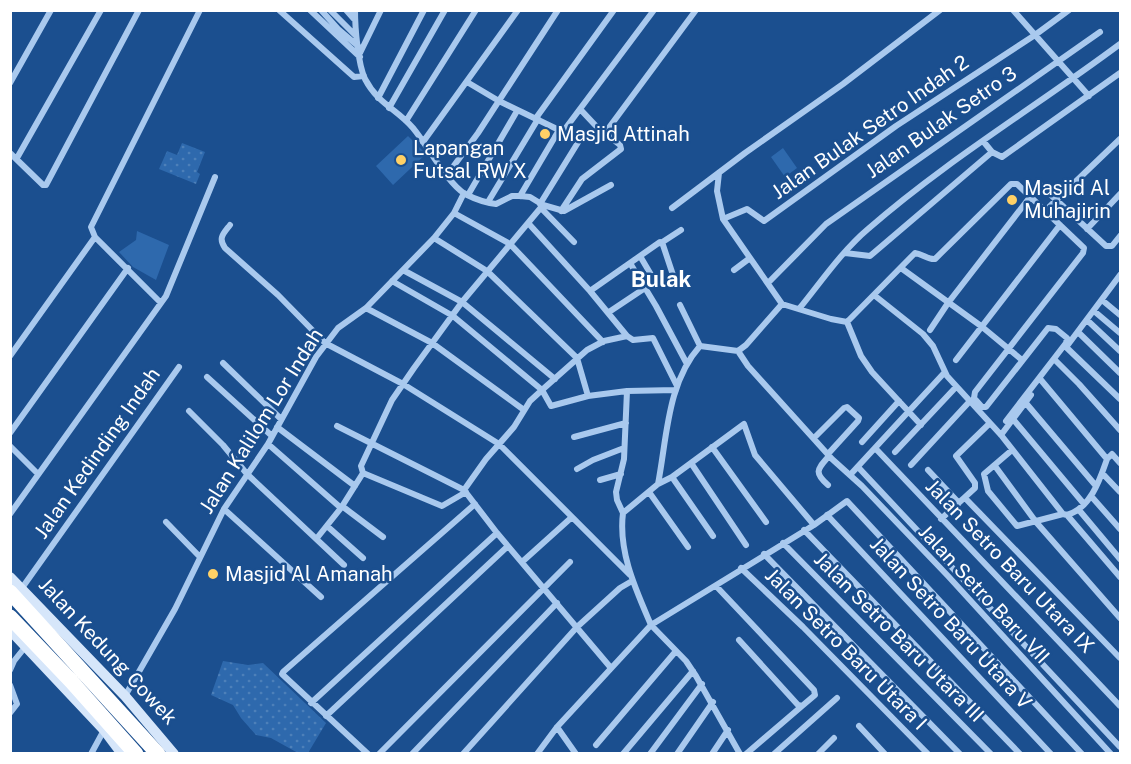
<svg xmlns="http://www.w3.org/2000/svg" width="1131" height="764" viewBox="0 0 1131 764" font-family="'Public Sans',sans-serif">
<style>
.grass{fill:url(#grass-dots)}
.pitch{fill:#2e69ad}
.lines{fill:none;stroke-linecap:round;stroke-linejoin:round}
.street{stroke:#a9c9ee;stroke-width:6}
.secondary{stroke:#d6e6fa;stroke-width:10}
.highway{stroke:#fff;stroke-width:15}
.poi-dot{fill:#ffd166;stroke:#1b4f8f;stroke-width:2}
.labels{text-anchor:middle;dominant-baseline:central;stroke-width:5;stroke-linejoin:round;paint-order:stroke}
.street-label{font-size:20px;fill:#fff;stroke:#1b4f8f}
.poi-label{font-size:20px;fill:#fff;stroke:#1b4f8f;text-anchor:start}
.quarter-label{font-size:22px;font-weight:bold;fill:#fff;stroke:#1b4f8f}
</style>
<defs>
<pattern id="grass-dots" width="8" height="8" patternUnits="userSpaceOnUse" patternTransform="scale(1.5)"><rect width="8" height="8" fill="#2e69ad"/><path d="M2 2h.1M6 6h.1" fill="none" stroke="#4d80b9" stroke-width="1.8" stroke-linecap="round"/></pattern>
</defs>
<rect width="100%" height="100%" fill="#1b4f8f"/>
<path class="grass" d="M182 143 205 152 197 172 200 174 196 184 159 169 167 151 177 155Z
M223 661 248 665 263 663 326 723 308 753H298L271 738 256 735 241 718 233 705 211 695Z"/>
<path class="pitch" d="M408 136 426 154 393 185 376 166Z
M783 148 797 168 785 177 771 157Z
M137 231 169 245 156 280 133 267 119 252 136 240Z"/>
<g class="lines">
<path class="street" d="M279 10 354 77 364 76
M310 10 360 57
M321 10 338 29 358 46
M330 10 356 36
M346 10 354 19
M355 10C355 28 358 64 365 79 378 104 397 109 413 128 428 146 447 183 465 194 473 198 487 203 496 204L512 196H520L530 197 543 205 564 211 611 185
M1013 10 1089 96
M360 53 381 10
M467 82 499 101 559 130 565 129 654 10
M10 83 51 10
M378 98 424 10
M389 108 445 10
M536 118 614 10
M406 121 476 10
M605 133 696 10
M983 141 992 152 1002 157 1120 73
M423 142 518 10
M10 153 43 185H46L139 10
M17 158 101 10
M447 175 478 133 558 10
M1039 184 1106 246H1112L1120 236
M468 195 517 111
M520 196 559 130
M488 202 538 119
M540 204 582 136
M541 208 574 242
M672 208 745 153 843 84 940 10
M561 211 582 179 621 149 620 145 596 126 580 109
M1045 211 1120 139
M454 213 510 244 603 342
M723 219 747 209 764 221 896 126 1035 35 1069 10
M529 224 590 291 627 336 633 340 653 338 677 386
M230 225C223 234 218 238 225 248L278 295 325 343 403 384 499 444 630 575
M1087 229 1120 194
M434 238 487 271 577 358 588 396
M661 243 681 230
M845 253 870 256 992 152
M640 256 653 278
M630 263 656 306 687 364
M901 268 981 326 1022 360
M403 270 462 302 555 379
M734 270 750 258
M392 281 453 316 542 390 551 406 588 396 627 391 676 390
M768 283 826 224 1100 32
M590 291 660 242 663 245 673 275 672 284
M874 295 923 334 933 346 947 376 1001 435 1063 514 1067 515 1120 577
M1102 300 1120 315
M161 303 95 237 91 227 200 10
M782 304 831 319 847 322 915 253C923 254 928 260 935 259L1011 184H1017L1084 248 1083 253 975 392 974 398 982 407H986L1048 328 1056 329 1067 338 1066 343 1006 421
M680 305 700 346
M366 308 432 343 524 410
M799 309C821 282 842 251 868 229 947 160 1037 106 1120 44
M1094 311 1120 333
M609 312 645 288
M1087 320 1120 351
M847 322 861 356 872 372 921 425
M930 330 948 303 1030 197
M1078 332 1120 373
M1067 346 1120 275
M1066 347 1120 399
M738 351 748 366 832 459 862 486 948 576 1111 754
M10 356 95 237
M956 360 1060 225
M1056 361 1079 384 1120 430
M223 363 281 419
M207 377 272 436
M1041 380 1107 459
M1025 402 1096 486
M189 411 223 445 247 474 344 565
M1013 419 1084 504
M337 426 464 490 497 533 611 668
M277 427 355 486
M10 433 128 268
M1001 435 1031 395
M574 437 626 423
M814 438 844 408 847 407 859 418 858 421 828 454
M862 442 899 401
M268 444 341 508
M10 446 38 474
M712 447 766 522
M876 449 1120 706
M1012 450 984 474 988 491 1017 526 1063 514
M895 452 956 387
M1107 459 1112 454 1120 463
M691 463 746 545
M911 465 970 401
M995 466 1036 522 1120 618
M858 467 1120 747
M577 469 593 460 624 448
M928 470 959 503
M363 473 442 506 466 492
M1102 473 1120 492
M850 475 945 372
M672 477 713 536
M600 480 621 474
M658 484 672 477 744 424 755 455 814 525
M828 485C813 472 818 469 829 456
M464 490 486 459 514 427 530 401 542 390 587 350 604 341 627 336
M649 492 688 547
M1091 496 1120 529
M965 498 1120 658
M342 506 383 537
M224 509 321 597
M1079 510 1120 559
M623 513 617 500 616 492 624 459 627 391
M10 514 166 296 215 177
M827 515 1051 754
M1067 515C1091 508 1100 479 1107 459
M941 519 975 488V483L956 456 990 423
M166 522 200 557
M327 526 363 558
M804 530 1020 754
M317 538 341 508 363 473 361 466 392 400 414 368 462 302 543 205
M783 543 991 754
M764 554 960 754
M522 562 572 517
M741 568 803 627 928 754
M716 586 814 690 815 695 802 706 798 705 739 640
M22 588 179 367
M10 670 14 661 26 646
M10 685 17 704 10 713
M125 696 175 609 224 509 268 444 316 357 338 328 366 308 434 238 454 213 464 193
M311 703 497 533
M326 716 508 546
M859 726 885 754
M557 727 576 754
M596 745 676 651
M91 754 104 730
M368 754 282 674 283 672 475 504
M379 754 570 562
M412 754 557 603
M463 754 577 627 620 588 632 581
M537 754 557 727 651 625C636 590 618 552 623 513L658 484C667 438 667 383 700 346L738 351 746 345 782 304 723 219 717 191 719 173
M623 754 693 671
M650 754 702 684
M677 754 713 702
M712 754 728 730
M740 754 696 676 686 661 651 625 814 525 847 501 1082 754
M746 754 802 706
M774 754 837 698
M818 754 834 738"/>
<path class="secondary" d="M10 577 125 696 174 754
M10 630 104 730 122 754"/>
<path class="highway" d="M10 592 158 754
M10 617 71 681 136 754"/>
</g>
<g class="poi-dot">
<circle cx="545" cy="134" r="6"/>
<circle cx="401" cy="160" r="6"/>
<circle cx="1012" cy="200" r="6"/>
<circle cx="213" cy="574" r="6"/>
</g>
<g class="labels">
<g class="street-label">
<text transform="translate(941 122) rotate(-35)">Jalan Bulak Setro 3</text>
<text transform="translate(870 127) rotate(-35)">Jalan Bulak Setro Indah 2</text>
<text transform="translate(261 421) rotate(-58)">Jalan Kalilom Lor Indah</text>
<text transform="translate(97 453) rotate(-55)">Jalan Kedinding Indah</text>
<text transform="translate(1010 566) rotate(46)">Jalan Setro Baru Utara IX</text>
<text transform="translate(984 594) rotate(47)">Jalan Setro Baru VII</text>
<text transform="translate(951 623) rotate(47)">Jalan Setro Baru Utara V</text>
<text transform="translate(899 637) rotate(45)">Jalan Setro Baru Utara III</text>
<text transform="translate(846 649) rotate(45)">Jalan Setro Baru Utara I</text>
<text transform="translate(108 651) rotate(47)">Jalan Kedung Cowek</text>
</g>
<g class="poi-label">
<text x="557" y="134">Masjid Attinah</text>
<text x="413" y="148">Lapangan<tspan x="413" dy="23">Futsal RW X</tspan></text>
<text x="1024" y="188">Masjid Al<tspan x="1024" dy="23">Muhajirin</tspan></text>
<text x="225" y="574">Masjid Al Amanah</text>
</g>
<g class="quarter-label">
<text x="661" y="279">Bulak</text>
</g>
</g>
<rect width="1131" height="764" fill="none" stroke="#ffffff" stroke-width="24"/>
</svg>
